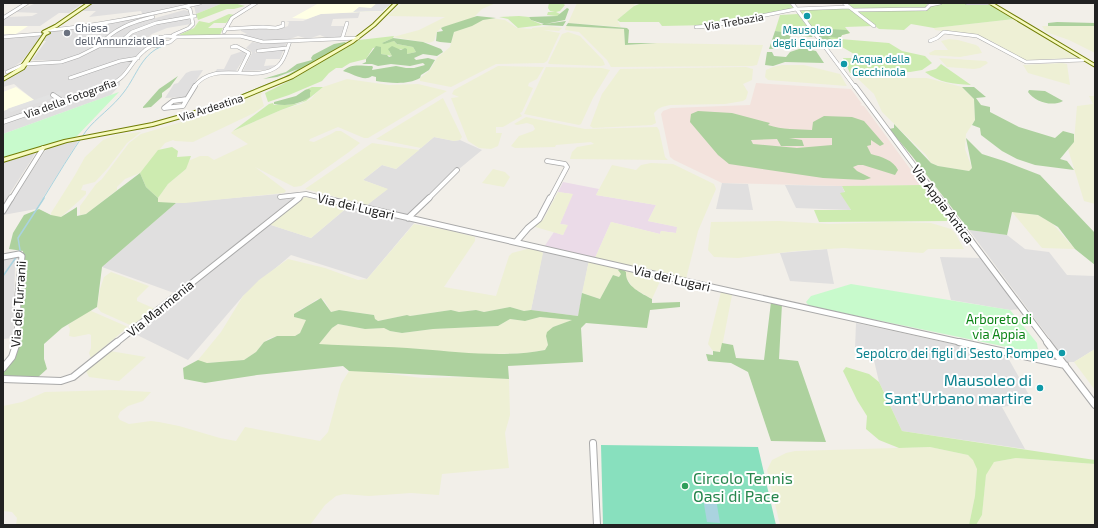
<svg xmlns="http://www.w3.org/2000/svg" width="1098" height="528" viewBox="0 0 1098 528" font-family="'Exo 2',sans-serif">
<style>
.residential{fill:#e0dfdf}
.industrial{fill:#ebdbe8}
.education{fill:#ffffe5}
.military{fill:#f3e3dd}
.farmland{fill:#eef0d5}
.grass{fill:#cdebb0}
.forest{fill:#add19e;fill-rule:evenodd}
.park{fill:#c8facc}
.pitch{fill:#88e0be}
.parking{fill:#e2e2e2}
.water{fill:#aad3df}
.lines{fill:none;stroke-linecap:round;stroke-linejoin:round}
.stream-far1{stroke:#aad3df;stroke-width:1}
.stream{stroke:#aad3df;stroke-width:1.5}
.street-far3-casing{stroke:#a9a9a9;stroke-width:4}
.street-far2-casing{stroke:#a9a9a9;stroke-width:5.5}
.street-far1-casing{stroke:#a9a9a9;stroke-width:7}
.street-casing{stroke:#a9a9a9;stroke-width:8}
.secondary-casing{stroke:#707d05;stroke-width:2}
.street-far3{stroke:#fff;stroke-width:3}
.street-far2{stroke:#fff;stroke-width:4}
.street-far1{stroke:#fff;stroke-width:5}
.street{stroke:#fff;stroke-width:6}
.secondary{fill:#f7fabf;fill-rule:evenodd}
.culture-dot{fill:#0f9aa8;stroke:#fff;stroke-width:1.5}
.worship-dot{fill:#6b7280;stroke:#fff;stroke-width:1.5}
.leisure-dot{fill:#2e9e5b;stroke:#fff;stroke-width:1.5}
.labels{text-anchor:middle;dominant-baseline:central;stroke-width:4;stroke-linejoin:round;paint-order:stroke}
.far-street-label{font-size:11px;fill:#222;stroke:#fff}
.far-worship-label{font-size:11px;fill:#5b616d;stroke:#fff;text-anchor:start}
.far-culture-label{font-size:11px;fill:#0d838f;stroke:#fff}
.street-label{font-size:13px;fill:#222;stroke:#fff}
.park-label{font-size:13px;fill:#0c8416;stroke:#fff}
.culture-label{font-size:13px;fill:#0d838f;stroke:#fff;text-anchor:end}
.near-culture-label{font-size:16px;fill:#0d838f;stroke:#fff;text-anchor:end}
.near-leisure-label{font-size:16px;fill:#27864d;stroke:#fff;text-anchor:start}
</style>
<rect width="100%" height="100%" fill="#f2efe9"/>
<path class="residential" d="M83 3 69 13H59L40 26H3V19L7 17 32 16 38 13 14 12 34 4Z
M92 3H195L143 15 141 11 89 17 96 11H81Z
M202 3H223L196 14 194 6Z
M184 10 188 11 191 24 167 28 152 34 143 42 136 44H103L115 33 131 25Z
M360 12 358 18 333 19 331 26H344L340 38H327L320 35 308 39 298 36 287 40 264 41 239 34H247L241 31V29L264 28 269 30 280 29 288 26 289 22 286 21H303L320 14Z
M158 13V14L129 23 115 30 96 45 79 55 59 61 32 60 46 41H43L51 30Z
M38 35H42L22 61 8 71H3V37Z
M149 42 155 43 142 50 115 82 3 120V111L34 100 14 84 3 87V82L30 65 60 63 81 57 100 47 136 46Z
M252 42 263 44 287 42 285 47 257 49 255 53 268 52 269 50 284 49 280 59H266L264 66 277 65 266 70 243 71 252 53 251 51 246 48Z
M243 51 246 55 236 71 215 73 217 69H224L231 55Z
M203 70 186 97 165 98 174 84 178 83 186 73 191 71Z
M118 82H120V85L111 95 3 134V123Z
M434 137 454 141 460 140 482 150 459 169 456 168 407 216 367 205 387 189 363 180 382 165 396 169Z
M79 140 36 209 3 215 45 151 51 147Z
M35 153 32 159 3 204V162Z
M722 183 748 184 753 210 716 209Z
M785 185 842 186 845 193H841L851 210 796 208Z
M301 192 174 293 102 267 176 203Z
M349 206 415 222 367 279 291 255 243 296 188 360 135 334 268 224 311 238Z
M969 230 1007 235 1025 249 1049 252 1067 275 1095 276V349L1074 362H1067Z
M827 249 834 284 790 281 780 253Z
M543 251 589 260 578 316 531 310Z
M19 256 15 268 13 338 3 339V259Z
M940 257 981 258 1020 309 1010 310 951 300Z
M856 323 1007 356 1033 402 1002 407 1025 449 902 431 879 382 873 356 855 349Z"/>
<path class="industrial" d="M563 182 599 189 596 195 656 205 648 221 678 227 676 233 661 231 660 234 611 222 595 258 544 247 554 232 563 235 567 225 560 224 572 194 558 192Z"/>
<path class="education" d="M319 3H394L385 11 321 14 307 19 292 18Z
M3 26H28L16 34H3Z
M16 87 34 100 3 111V92Z"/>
<path class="military" d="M756 83 851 89 862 104 860 105 864 106 922 185 842 186 722 183 674 160 670 157 661 114 663 111 671 108 750 105Z"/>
<path class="farmland" d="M402 3H496L482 9 473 18 441 28 437 32 434 41 429 43 393 37 419 30 445 17 388 16Z
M577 3H635L634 6 617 20 621 27 568 23Z
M491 18 505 20 517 28 532 29V28L550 26 562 28 559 31 543 30 560 33 547 61 544 63 496 64 451 87 420 81V78L430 70 437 58 450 47 454 32 483 20Z
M1014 19 1078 58 1025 60 991 41 977 36 935 30 934 28Z
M566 26 624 29 625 45 657 43 763 45 757 65 752 66 611 67 607 60 579 32 565 30Z
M1042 26H1095V53L1069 40 1046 32Z
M568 32 580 36 603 60 605 65 601 66 549 64 548 63 562 34Z
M949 39 958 40 976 45 979 47 982 53 960 57 930 55 929 53 935 50H948L941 41Z
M939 58 986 61 988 63 980 68 974 69 947 67Z
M1062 63 1067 64 1070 85 1028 73 1023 65Z
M782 65H804L840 74 847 86 768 80 765 77 766 70 773 67Z
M498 66 544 67 537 79 529 83 528 86 533 88 522 112 520 113 522 116 503 127H496V133H502L498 146 491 149 479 148 468 141 451 98 459 97 452 94 454 90Z
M546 67 602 68 610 70 593 98 581 124 579 125 524 114Z
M746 67 753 69 752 80 743 84 748 92 746 99 743 101 725 104 670 105 662 107 658 109 654 113 656 123 652 125 593 128 590 126 602 94 620 69Z
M857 78H927L962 87 974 99 975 120 966 134 965 149 972 168 969 171 938 166 931 163 926 155 882 112 874 94Z
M347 79 389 85 418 84 447 91 368 138H364L338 127 310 139 309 141 314 142 331 134 336 131H341L360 143 349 152 301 186 294 187 255 167 284 189 286 191 284 193 185 203H158V198L168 184 186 169 188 161 200 156H208L214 160 248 144 231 133 233 131 281 110 301 104 311 99 315 94 323 87Z
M261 92 262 93 261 96 264 106 254 113 193 142 175 141 173 140 165 143 140 173 125 179 117 187V190L86 214 80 215V206L96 184 102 179 129 143 141 134 205 115Z
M1089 96H1095V204L1084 201 1068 149 1074 141 1077 106 1093 104Z
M443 98 462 137 460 140 454 141 434 137 421 148 376 139Z
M526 117 585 129 657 127 659 130 665 157 668 160 570 159 572 152 577 147 594 144 591 142 556 145 555 147 515 148 511 146 519 136 533 131 535 129 533 125 527 123 517 125 514 124Z
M141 132 127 143 108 168 95 182 83 185 81 190 86 191V194L80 200 61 217 51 218V213L75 175 85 157 103 140 116 135Z
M372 143 419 150 396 169 382 165 363 180 388 189 367 205 305 189Z
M651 163 673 164 714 184 716 189 698 231 686 279 595 258 611 222 660 234 661 231 676 233 677 227 648 221 656 205 596 195 612 165 636 170 641 165Z
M493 169 505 172 510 177 504 187 482 183Z
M558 192 573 194 560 224 568 225 563 235 532 226 543 220Z
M305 197 349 206 311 238 268 224Z
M1012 212 1038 215 1052 223 1075 249 1042 248Z
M779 221 829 224 892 222 931 223 951 229 955 233 964 249H928L923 253 844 248 796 251 738 258 714 257 708 250 711 222Z
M414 224 452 231 475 237V241L444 287 496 296 509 256 512 253 527 249 537 250 543 253 531 310 524 311 510 307 484 312 476 310 459 312 451 310 410 316 407 315 378 321 375 320 374 315 339 310 331 312 324 300 317 299 309 305 299 310 294 317 307 320 300 333 295 336 290 338 277 336 270 338 264 342 256 352 244 360 207 363 199 362 198 360 221 332 243 296 259 280 288 259 325 268 358 280 367 279Z
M589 260 662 277 652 299 633 288 626 277 622 274 619 277 613 275 600 299 582 293Z
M111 272 149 286 137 298V301L153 308 154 310 139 322 130 325 101 312 97 307 100 289 104 277Z
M721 292 732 295 721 352 713 351 708 344Z
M89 310 128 327 91 358 89 353 91 348V335L89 334 74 337 69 336 70 329 68 325Z
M540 317 573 320 553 327 546 336 548 345 545 350 527 353 472 355 419 349 319 347 318 345 332 328 338 324 365 329 384 328 390 331 402 333 433 329 498 326 510 319 525 321Z
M1095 349V390L1074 362Z
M110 351 146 357 119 381 89 377 86 371Z
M349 371H367L422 378 476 377 509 379 510 415 505 433 509 468 442 474 439 495 411 493 369 496 344 494 336 496 325 505 310 525H16L17 518 12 512 3 511V406L22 402 45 392 115 390 151 392 143 401 128 406 120 412 118 417 120 420 129 424 151 421 159 422 179 426 220 438 236 441 245 427 320 441 328 432 341 384Z
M930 447 968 455 974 460 977 468 975 496 969 525H780L767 470 772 460 786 453 795 451Z
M1016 458 1095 464V525H976L982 515 986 475 989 467 994 462Z"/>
<path class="grass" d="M223 3H234L245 6 234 9H227L198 20 196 14Z
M549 3H562L565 5 560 11 556 12 560 14 557 16 547 15 548 12H555L550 11 548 8Z
M642 3H789L794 9 710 25 662 26 659 22H620L617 20 634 6Z
M844 3H925L927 4 926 8 941 3 989 4 1014 19 934 28 911 24 904 30 879 29Z
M848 8 873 26 845 27 850 33 842 35 840 39 889 43 902 51 925 56 932 63 922 70 910 72 850 73 843 58H861L842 47 827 46 797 9Z
M229 14 235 15 226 23H214L208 28H223L220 35H179L194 28 199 21 209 23Z
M798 14 813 35 775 31 780 15Z
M519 16 529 17 531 20 543 25 518 28 508 19 499 17Z
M394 36 393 38 382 43 394 41 397 44 413 47 416 52 407 54V50L398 49 389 51 392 56 381 54V47L373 48 366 59 350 63 342 68H336L329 73 322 81 289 95 268 102 265 93 293 79 359 40Z
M941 64 971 85C953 84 940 83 925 72L936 69Z
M312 87H323L306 101 281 110 233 131 269 104 273 103 274 105C286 104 309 108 309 90H305Z
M172 147 178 151 177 157 191 156 186 169 168 184 158 198 146 187 140 173 158 150Z
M922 185 949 221 819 222 814 210H851L840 193 845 192 842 186Z
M846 367 869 374 879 382 902 431 1095 460V464L1016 458 994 462 986 475 982 515 976 525H969L975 496 977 469 973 460 968 455 930 447 899 448 879 440 866 429 867 416 857 400 843 371Z"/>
<path class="forest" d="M567 8 569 9 565 20 545 24 566 21 563 26 543 25 542 24H544L531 20 529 17 557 16Z
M477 16 496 18 483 20 472 26 454 32 451 43 440 42 436 41 437 32 443 31 441 28 443 27Z
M1057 22 1095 23V26H1048V23Z
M568 23 627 28 629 30 628 43H657L625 45 624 29 566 26Z
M829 29 847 30 850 33 842 35 840 38 828 37 833 40 822 41 817 32 825 31Z
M775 31 813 35 812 37 791 35 790 38 793 41 790 48 769 49Z
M393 38 423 42 441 49 443 52 437 56 423 54 414 58 416 60 428 58 435 60 429 70 421 75 420 78C408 85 390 83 376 81V77L372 76C364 82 354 74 343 71 352 63 360 66 372 66L373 67 372 70 396 66 406 68H414L425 65 423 63 410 66 391 64 378 66 372 64H362L366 62V59L376 46 381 47V54L387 55 389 57 392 56 388 49 392 46 401 50 405 48 407 49V54L416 52 413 47 397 44 394 41 384 44 382 43Z
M345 42 346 43 298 73 233 100 235 97 284 77 298 69 277 77 263 79 286 72 297 64 312 60 311 58 313 55 334 44Z
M802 48 816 51 824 63 785 62 773 66 765 65 767 52H772L774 56 786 57 790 52Z
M178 76 170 87 162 93V97L151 107 143 108V107L159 89Z
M962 87H974L986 97 976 98 981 105 990 107V112L1019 127 1055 138 1063 131 1074 134V142L1060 159 1067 161 1074 170 1035 165 1017 159 1002 151 981 135 980 128 972 125 975 120 974 99Z
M309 89 311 91 310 92V97C298 105 287 106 274 104V102L296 96 305 90Z
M1029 90 1045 91 1063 101C1052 107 1035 102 1028 92Z
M698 111 732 113 770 123 768 125C782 130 798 129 812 130L813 122 824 116 852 117 864 121 884 144 880 146 871 140V145L867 146 871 154C882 157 893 160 898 170L895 175 863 165H858L853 167 857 171 871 178 864 180 823 178 729 164 718 155 690 122 691 114ZM789 138H832V145L797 148 753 144 751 140 777 139 781 146H804L802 140Z
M894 124 931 163 938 166 969 171 972 168 966 138 982 154 1004 161 1040 175 1095 233V265L1075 249 1058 227 1038 215 1012 212 1007 235 969 230 912 156 889 129 894 128Z
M140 173 146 187 158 198V202L176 203 102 267 97 307 62 328 44 344V359L47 369 36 379 3 378V371L12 357 18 330 23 251 9 249 13 233 24 215 39 209 51 215 61 217 77 207V216L86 214Z
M621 268 626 272C625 286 641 293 652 299V303L680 302V307L650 310 647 328 586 323 581 328 583 362 508 366 509 379 349 371 343 366 257 375 205 383 184 379 183 368 198 360 207 363 244 360 256 352 264 342 277 336H295L300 333 306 320 294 317V314L321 298 331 312 339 310 374 315 375 319 378 321 407 315 410 316 451 310 459 312 476 310 484 312 510 307 524 311 531 310 578 316 582 293 600 299 613 275 619 277 621 274 618 270ZM540 317 572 320 553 327 547 332 546 336 548 345 545 350C505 358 459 352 420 349 386 346 352 346 319 344L332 328 338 324 365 329 384 328 390 331 402 333 433 329 498 326 510 319 525 321Z
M771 302 782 304 779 359 798 361 826 442 771 441 748 372 731 363 708 361 706 354 713 355V351L720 352 722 343 733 345 736 358 764 360Z"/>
<path class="park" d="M119 92 77 136 66 141 3 158V134Z
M851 284 1010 310 1037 343 1038 351 1036 353 809 306 806 302 811 296Z"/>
<path class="pitch" d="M601 445 758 447 776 525H603Z"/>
<path class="parking" d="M377 3H392L383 11 353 12 359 7 371 8Z
M60 91 64 94 11 112 7 109Z"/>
<path class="water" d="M703 498 716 499 720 523 707 522Z"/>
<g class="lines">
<path class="stream-far1" d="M43 199C57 176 71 153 86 131 96 118 113 107 124 92 137 75 142 53 163 46"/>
<path class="stream" d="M18 253 20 250 18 238 44 198
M3 276 17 256"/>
<defs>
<path id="street-far3" d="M792 3 855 87
M844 3 874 26
M967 3H990
M796 9 849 7
M853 10 926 9 930 5 940 3
M3 18 27 3
M696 27 710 26 796 9
M225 29 263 27 276 28 283 26V23
M49 30C100 26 150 14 200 3
M224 32 232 18 256 3
M173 35 189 28 193 24 190 9 186 7
M3 37 40 34
M176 37 240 36 263 42 358 38
M342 39 347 23
M930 41 937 38 944 32 977 36 1026 62 1083 60
M117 45 132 32 156 23 195 16
M99 46C113 29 132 22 153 17
M155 46 170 42 176 37 166 36 156 40 161 43 169 42
M236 46 238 47H232Z
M238 47 249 53 239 73
M258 51 287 48
M7 72 25 64 61 62 79 56 99 46 134 45 161 37
M70 78 120 61 138 58
M104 87C129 79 127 65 144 51 148 47 154 45 158 42
M194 87C215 58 255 85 278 66 285 60 287 49 290 41"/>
<path id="street-far2" d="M855 86 939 199
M53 95 62 101
M187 99 183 106 164 108 173 101Z
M187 99 195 86
M3 122 107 86
M547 161 565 164 567 167 550 199
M280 197 306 194 326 199
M11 199 43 148
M297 199 302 195
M428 199 457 170"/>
<path id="street-far1" d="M322 198 689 282 964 343
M939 198 1048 343
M3 211 11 198
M408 218 429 198
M516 242 528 228 539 219 550 198
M3 257 19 254 22 256 18 295 17 343
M116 343 299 198"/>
<path id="street" d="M959 342 1065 365
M1047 342 1095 405
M3 368 12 357 17 342
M3 379 61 381 73 377 117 342
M593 443 597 525"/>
<path id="secondary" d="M87 3H92L57 27 48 31 50 33 46 35 24 69 3 81V78L20 67 44 33 42 32 43 31 55 25Z
M394 3H398L375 26 353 43 293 78 227 105 153 126 67 142 3 162V158L64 140 152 123 223 103 289 76 351 41 373 24Z
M988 3H993L1095 64V67Z"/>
</defs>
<use href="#street-far3" class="street-far3-casing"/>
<use href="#street-far2" class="street-far2-casing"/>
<use href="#street-far1" class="street-far1-casing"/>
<use href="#street" class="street-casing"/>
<use href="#secondary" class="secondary-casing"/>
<use href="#street-far3" class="street-far3"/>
<use href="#street-far2" class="street-far2"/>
<use href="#street-far1" class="street-far1"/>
<use href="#street" class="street"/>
<use href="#secondary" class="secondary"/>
</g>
<g class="culture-dot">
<circle cx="807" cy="16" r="4"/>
<circle cx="844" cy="64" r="4"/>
<circle cx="1062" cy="353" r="4"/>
<circle cx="1040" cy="388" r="4"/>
</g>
<circle class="worship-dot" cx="67" cy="33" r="4"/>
<circle class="leisure-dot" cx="685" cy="486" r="4"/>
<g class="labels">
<g class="far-street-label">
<text transform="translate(734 21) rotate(-10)">Via Trebazia</text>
<text transform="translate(70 98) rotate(-20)">Via della Fotografia</text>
<text transform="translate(211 107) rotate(-18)">Via Ardeatina</text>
</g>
<g class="far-worship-label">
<text x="75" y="27">Chiesa<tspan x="75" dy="13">dell'Annunziatella</tspan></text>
</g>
<g class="far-culture-label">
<text x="807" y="29">Mausoleo<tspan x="807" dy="13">degli Equinozi</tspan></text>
<text x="852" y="58" text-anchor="start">Acqua della<tspan x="852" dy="13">Cecchinola</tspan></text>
</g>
<g class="street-label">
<text transform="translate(943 204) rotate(53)">Via Appia Antica</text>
<text transform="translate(356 206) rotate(13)">Via dei Lugari</text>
<text transform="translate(672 278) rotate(13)">Via dei Lugari</text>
<text transform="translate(18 304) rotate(-86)">Via dei Turranii</text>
<text transform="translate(160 308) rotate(-39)">Via Marmenia</text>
</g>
<g class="park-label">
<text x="999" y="319">Arboreto di<tspan x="999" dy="15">via Appia</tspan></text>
</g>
<g class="culture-label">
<text x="1054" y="353">Sepolcro dei figli di Sesto Pompeo</text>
</g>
<g class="near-culture-label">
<text x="1032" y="379">Mausoleo di<tspan x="1032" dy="18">Sant'Urbano martire</tspan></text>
</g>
<g class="near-leisure-label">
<text x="693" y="477">Circolo Tennis<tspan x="693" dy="18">Oasi di Pace</tspan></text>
</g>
</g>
<rect width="1098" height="528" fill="none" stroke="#222222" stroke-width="8"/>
</svg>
